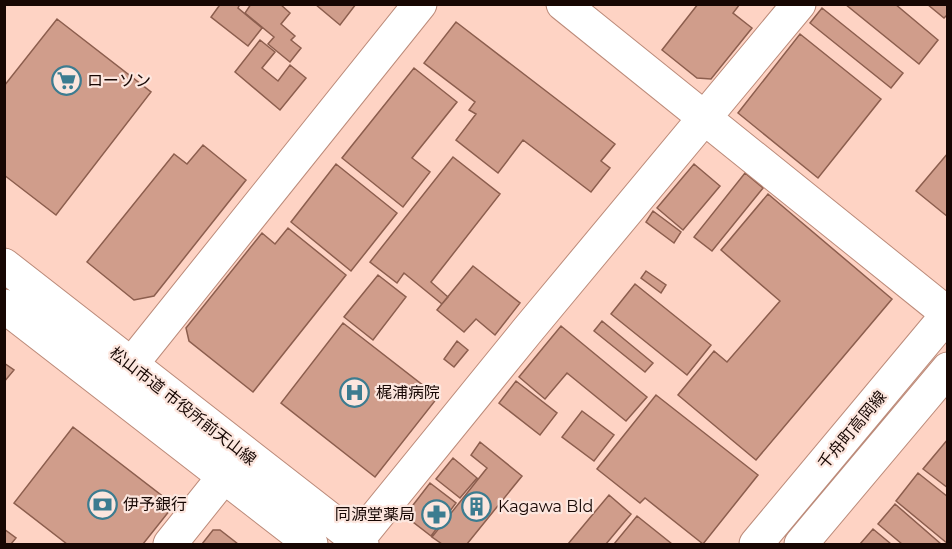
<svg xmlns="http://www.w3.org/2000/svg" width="952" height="549" viewBox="0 0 952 549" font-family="Montserrat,'Noto Sans JP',sans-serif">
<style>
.building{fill:#d09d8b;stroke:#8c5e4e;stroke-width:1.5}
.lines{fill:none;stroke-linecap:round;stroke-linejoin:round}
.minor-casing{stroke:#bc8b7a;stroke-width:35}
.tertiary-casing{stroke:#bc8b7a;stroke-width:35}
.minor{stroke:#fff;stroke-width:33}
.tertiary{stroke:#fff;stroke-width:33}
.labels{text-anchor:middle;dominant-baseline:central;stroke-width:4.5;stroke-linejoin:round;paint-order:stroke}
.poi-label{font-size:16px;fill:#170703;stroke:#fce6de;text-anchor:start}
.street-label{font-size:16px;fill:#170703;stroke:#fce6de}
</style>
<rect width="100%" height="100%" fill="#fed3c4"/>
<path class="building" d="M217 4H240L238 8 262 28 248 46 211 17 219 6Z
M251 4H280L290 13 281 24 295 36 291 40 301 48 290 62 268 44 274 37 245 13Z
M315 4H356L340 25Z
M698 4H740L733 13 752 28 711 79 697 78 662 50Z
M845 4H895L938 40 919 64Z
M927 4H948V14L944 18Z
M822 8 903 73 891 88 810 23Z
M57 19 151 92 56 215 4 175V86Z
M456 22 615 144 601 161 610 168 591 192 523 140 498 173 456 140 476 114 469 110 475 102 424 63Z
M800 34 881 99 818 178 738 113Z
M260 40 275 52 262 68 278 81 290 65 306 78 280 110 235 72Z
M414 68 457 102 412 158 430 172 403 207 342 158Z
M203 145 246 180 154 296 134 300 87 262 174 154 187 164Z
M948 153V217L916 191Z
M453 157 500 194 431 282 448 297 442 304 404 273 397 283 370 262Z
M336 164 397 213 351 271 291 222Z
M694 164 720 186 683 230 657 208Z
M745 173 763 188 712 251 694 237Z
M768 194 892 299 756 460 678 395 714 351 727 362 780 301 721 250Z
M653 211 681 232 674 243 646 222Z
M288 228 346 275 253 392 189 341 186 328 262 233 275 244Z
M473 266 520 303 495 335 476 319 464 332 437 310Z
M646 271 666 285 661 293 641 278Z
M378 275 406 297 373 340 344 317Z
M635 284 711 345 687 375 611 314Z
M602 321 653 363 645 372 594 331Z
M343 323 438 397 375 477 281 403Z
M561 326 647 397 626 421 567 373 545 399 519 377Z
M457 341 468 350 454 367 444 359Z
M4 363 14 370 4 382Z
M516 381 557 413 540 435 499 403Z
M656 395 758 475 703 544 645 498 640 503 597 469Z
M582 411 614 435 594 461 562 437Z
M73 427 174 505 143 544H67L14 503Z
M948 439V488L923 469Z
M480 442 522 476 467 544H442L432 537 487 468 471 455Z
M453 458 477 478 460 498 436 479Z
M918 473 948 497V544L896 501Z
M430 483 456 503 431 536 413 522 410 509Z
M609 495 631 514 606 544H568Z
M895 504 941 544H902L878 524Z
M637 516 672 544H614Z
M4 529 16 538 11 544H4Z
M873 529 891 544H860Z
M213 530H220L238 544H202Z"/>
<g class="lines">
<defs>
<path id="minor" d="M563 4 948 314
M114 386 420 4
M170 544 242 454
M354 544 527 331 799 4"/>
<path id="tertiary" d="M4 265 362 544
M4 306 311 544
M756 544 948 314
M801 544 948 369"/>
</defs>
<use href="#minor" class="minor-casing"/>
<use href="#tertiary" class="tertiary-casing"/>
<use href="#minor" class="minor"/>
<use href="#tertiary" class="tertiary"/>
</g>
<defs>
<symbol id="supermarket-ring" viewBox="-11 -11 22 22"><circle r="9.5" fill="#fce6de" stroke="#3c7c90" stroke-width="1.5"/><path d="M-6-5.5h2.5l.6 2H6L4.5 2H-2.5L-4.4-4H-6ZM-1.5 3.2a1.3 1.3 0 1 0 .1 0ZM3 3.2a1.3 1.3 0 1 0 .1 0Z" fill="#3c7c90"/></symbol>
<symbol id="hospital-ring" viewBox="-11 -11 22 22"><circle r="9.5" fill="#fce6de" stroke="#3c7c90" stroke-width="1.5"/><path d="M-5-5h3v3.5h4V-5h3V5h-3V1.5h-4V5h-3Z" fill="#3c7c90"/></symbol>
<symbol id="bank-ring" viewBox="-11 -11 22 22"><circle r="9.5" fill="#fce6de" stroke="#3c7c90" stroke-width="1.5"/><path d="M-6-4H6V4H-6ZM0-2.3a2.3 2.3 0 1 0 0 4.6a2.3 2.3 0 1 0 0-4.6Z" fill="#3c7c90"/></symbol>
<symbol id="building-ring" viewBox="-11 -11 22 22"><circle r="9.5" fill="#fce6de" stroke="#3c7c90" stroke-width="1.5"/><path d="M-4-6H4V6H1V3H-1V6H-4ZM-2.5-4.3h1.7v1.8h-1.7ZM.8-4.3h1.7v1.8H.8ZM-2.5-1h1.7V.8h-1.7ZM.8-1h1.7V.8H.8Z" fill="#3c7c90"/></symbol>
<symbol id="pharmacy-ring" viewBox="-11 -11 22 22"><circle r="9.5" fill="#fce6de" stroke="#3c7c90" stroke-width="1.5"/><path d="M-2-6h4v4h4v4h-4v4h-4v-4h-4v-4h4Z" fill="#3c7c90"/></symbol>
</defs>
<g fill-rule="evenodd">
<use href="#supermarket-ring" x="50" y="64" width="33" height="33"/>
<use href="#hospital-ring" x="338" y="376" width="33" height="33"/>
<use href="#bank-ring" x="86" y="488" width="33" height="33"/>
<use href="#building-ring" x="460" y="490" width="33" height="33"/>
<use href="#pharmacy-ring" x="420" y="498" width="33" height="33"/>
</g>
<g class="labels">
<g class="poi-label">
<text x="87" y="80">ローソン</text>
<text x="376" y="392">梶浦病院</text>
<text x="123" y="504">伊予銀行</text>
<text x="498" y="506">Kagawa Bld</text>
<text x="415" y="514" text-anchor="end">同源堂薬局</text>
</g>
<g class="street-label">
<text transform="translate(183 406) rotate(38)">松山市道 市役所前天山線</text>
<text transform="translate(852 430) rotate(-50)">千舟町高岡線</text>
</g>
</g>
<rect width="952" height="549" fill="none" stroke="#170703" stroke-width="12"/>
</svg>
